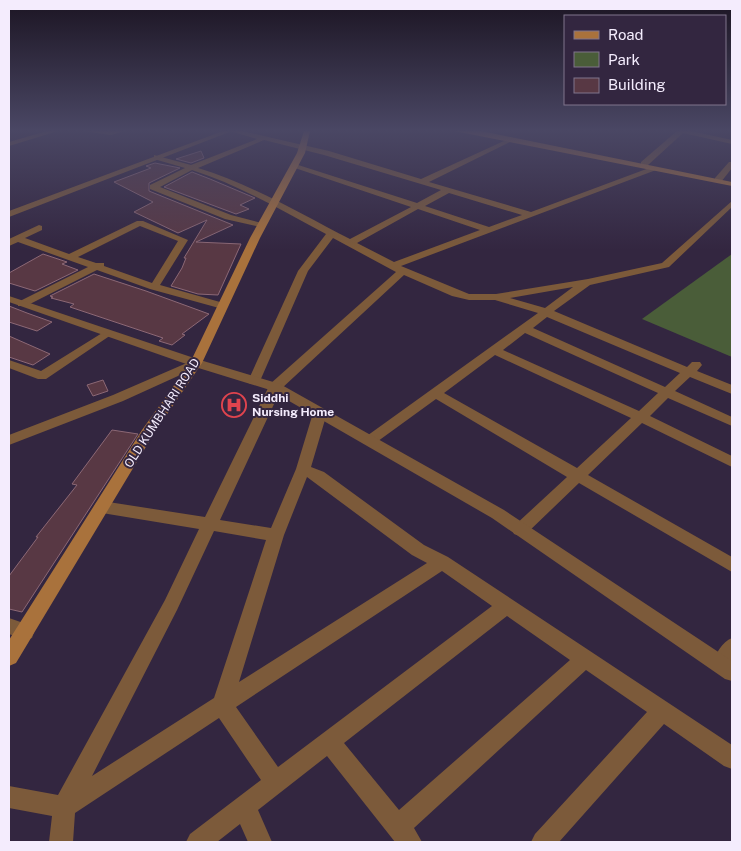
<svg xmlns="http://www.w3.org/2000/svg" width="741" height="851" viewBox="0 0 741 851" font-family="'Public Sans',sans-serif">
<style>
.green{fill:#4a5d39}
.building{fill:#583844;stroke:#8c6875}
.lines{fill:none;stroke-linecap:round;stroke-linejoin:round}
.minor{fill:#7c5a3a;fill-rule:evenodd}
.tertiary{fill:#7c5a3a;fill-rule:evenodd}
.secondary{fill:#a9723c;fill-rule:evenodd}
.labels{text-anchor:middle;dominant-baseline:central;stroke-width:4;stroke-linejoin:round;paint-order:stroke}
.poi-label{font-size:12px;font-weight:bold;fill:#f4ecfd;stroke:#332640;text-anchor:start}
.street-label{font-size:12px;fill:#f4ecfd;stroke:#332640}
</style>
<rect width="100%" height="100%" fill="#332640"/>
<path class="green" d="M732 254V357L642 319Z"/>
<path class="building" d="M201 151 204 158 191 163 176 159Z
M155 163 180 168 149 183V191L233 225 196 242 241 244 218 295 198 294 171 286 182 268 186 258H184L207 220 178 233 134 212 153 202 114 182 151 168 146 166Z
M192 172 210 179 255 198 240 205 249 209 236 214 164 187Z
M43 254 67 262 62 264 78 270 35 291 9 283V273Z
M94 274 146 291 209 314 182 334 185 335 172 345 159 341 163 338 70 307 74 304 51 298 53 297 50 296Z
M9 306 27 313 52 322 37 331 9 322Z
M9 336 50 354 33 365 9 357Z
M103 380 108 391 93 396 87 385Z
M112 430 138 434 22 612 9 609V576L38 537H36L77 485 72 484Z"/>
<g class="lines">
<path class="minor" d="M47 131H58L9 146V142Z
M82 131H125L111 135Z
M230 131H242L329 151 421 179 506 140H510V142L429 182 531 212 649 168 656 170 401 266 469 294H496L588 279 662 263 732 201V207L669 267 590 285 554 311 687 367 692 362H700L702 365 697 371 732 385V394L690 377 675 391 732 417V426L668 398 650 416 732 456V467L642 423 588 475 732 557V572L579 483 526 534 520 536 514 534 512 530 514 526 567 477 436 399 374 444H364L362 441 364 438 538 313 495 300H469L452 296 404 275 281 389 220 520 271 528 296 469 313 413 320 409 325 410 327 413 311 467 324 472 424 545 448 557 732 745V769L724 766 664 724 559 842H531L535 834 647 712 586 670 414 828 422 842H395L327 756 258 810 272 842H248L240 824 217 842H186L190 834 261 780 219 718 75 813 73 842H49L52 816 9 808V786L58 795 165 600 199 529 102 513 96 511 94 507 96 503 102 501 205 517 270 384 396 272 333 238 308 271 260 381 258 384H250L248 381 298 271 326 234C283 211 239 185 192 170L160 187 231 215 265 224V228L225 219 150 189V185L185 168 154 159V155L191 165 257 139ZM264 140 324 155 441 190 417 203 292 163V167L411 207 350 239C301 214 251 184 198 168ZM449 193 522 215 489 227 425 206ZM418 209 480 230 394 262 357 243ZM573 287 545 308 510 298ZM547 317 680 373 665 387 533 328ZM525 333 658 393 639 411 503 350ZM495 355 631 418 577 468 444 393ZM307 477 412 555 427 563 239 682 284 535ZM214 531 266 540 214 698 92 776 177 610ZM442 571 492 606 278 767 236 707ZM507 616 570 660 399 810 344 743Z
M677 131H691L732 140V144L683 133 647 166H641V162Z
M729 162H732V168L721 182H715V178Z
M137 221H143L188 240 160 285 227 304V308H219L150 289 97 270 26 306H18V302L88 267 18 242 9 246V239L39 225 42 226V230L25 238 69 254ZM140 226 178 241 152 283 104 266V263H96L78 257Z
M107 330 113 333 111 335 46 379H38L9 368V360L41 371Z
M196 359 202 363 200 366 123 401 9 445V435L113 395Z
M9 618 32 626 34 632 32 638 25 640 9 634Z
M732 638C733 652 736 667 721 673L714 670 711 664C716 654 722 642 732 638Z"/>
<path class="tertiary" d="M223 131H232L9 217V211Z
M9 296 200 360 280 384 504 510 732 661V681L725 679 492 518 270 390 192 366 9 302Z"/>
<path class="secondary" d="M304 131H310L305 153 260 238 202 363 153 435 16 663 9 666V640L142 430 190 363 250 238 297 153Z
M454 131H481L732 182V186Z"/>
</g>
<linearGradient id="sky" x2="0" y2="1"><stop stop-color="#1c1523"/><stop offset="0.52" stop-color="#4a4764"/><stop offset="1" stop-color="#4a4764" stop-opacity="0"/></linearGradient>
<rect width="741" height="250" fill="url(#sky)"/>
<defs>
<symbol id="hospital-ring" viewBox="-11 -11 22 22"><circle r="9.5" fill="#332640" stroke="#e0444e" stroke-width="1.5"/><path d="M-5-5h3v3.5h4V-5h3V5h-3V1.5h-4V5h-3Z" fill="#e0444e"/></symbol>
</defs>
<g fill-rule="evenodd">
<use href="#hospital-ring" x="220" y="391" width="28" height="28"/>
</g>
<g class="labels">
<g class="poi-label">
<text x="252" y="398">Siddhi<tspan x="252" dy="14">Nursing Home</tspan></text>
</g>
<g class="street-label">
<text transform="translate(162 413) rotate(-57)">OLD KUMBHARI ROAD</text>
</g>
</g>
<rect width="741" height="851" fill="none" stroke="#f4ecfd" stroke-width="20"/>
<rect x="564" y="15" width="162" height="90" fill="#332640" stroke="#80758c"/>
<rect x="574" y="31" width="25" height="8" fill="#a9723c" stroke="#80758c"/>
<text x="608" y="40" font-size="15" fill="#f4ecfd">Road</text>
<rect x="574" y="52" width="25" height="15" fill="#4a5d39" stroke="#80758c"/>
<text x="608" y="65" font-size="15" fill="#f4ecfd">Park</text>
<rect x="574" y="78" width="25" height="15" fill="#583844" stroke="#80758c"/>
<text x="608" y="90" font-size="15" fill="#f4ecfd">Building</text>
</svg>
